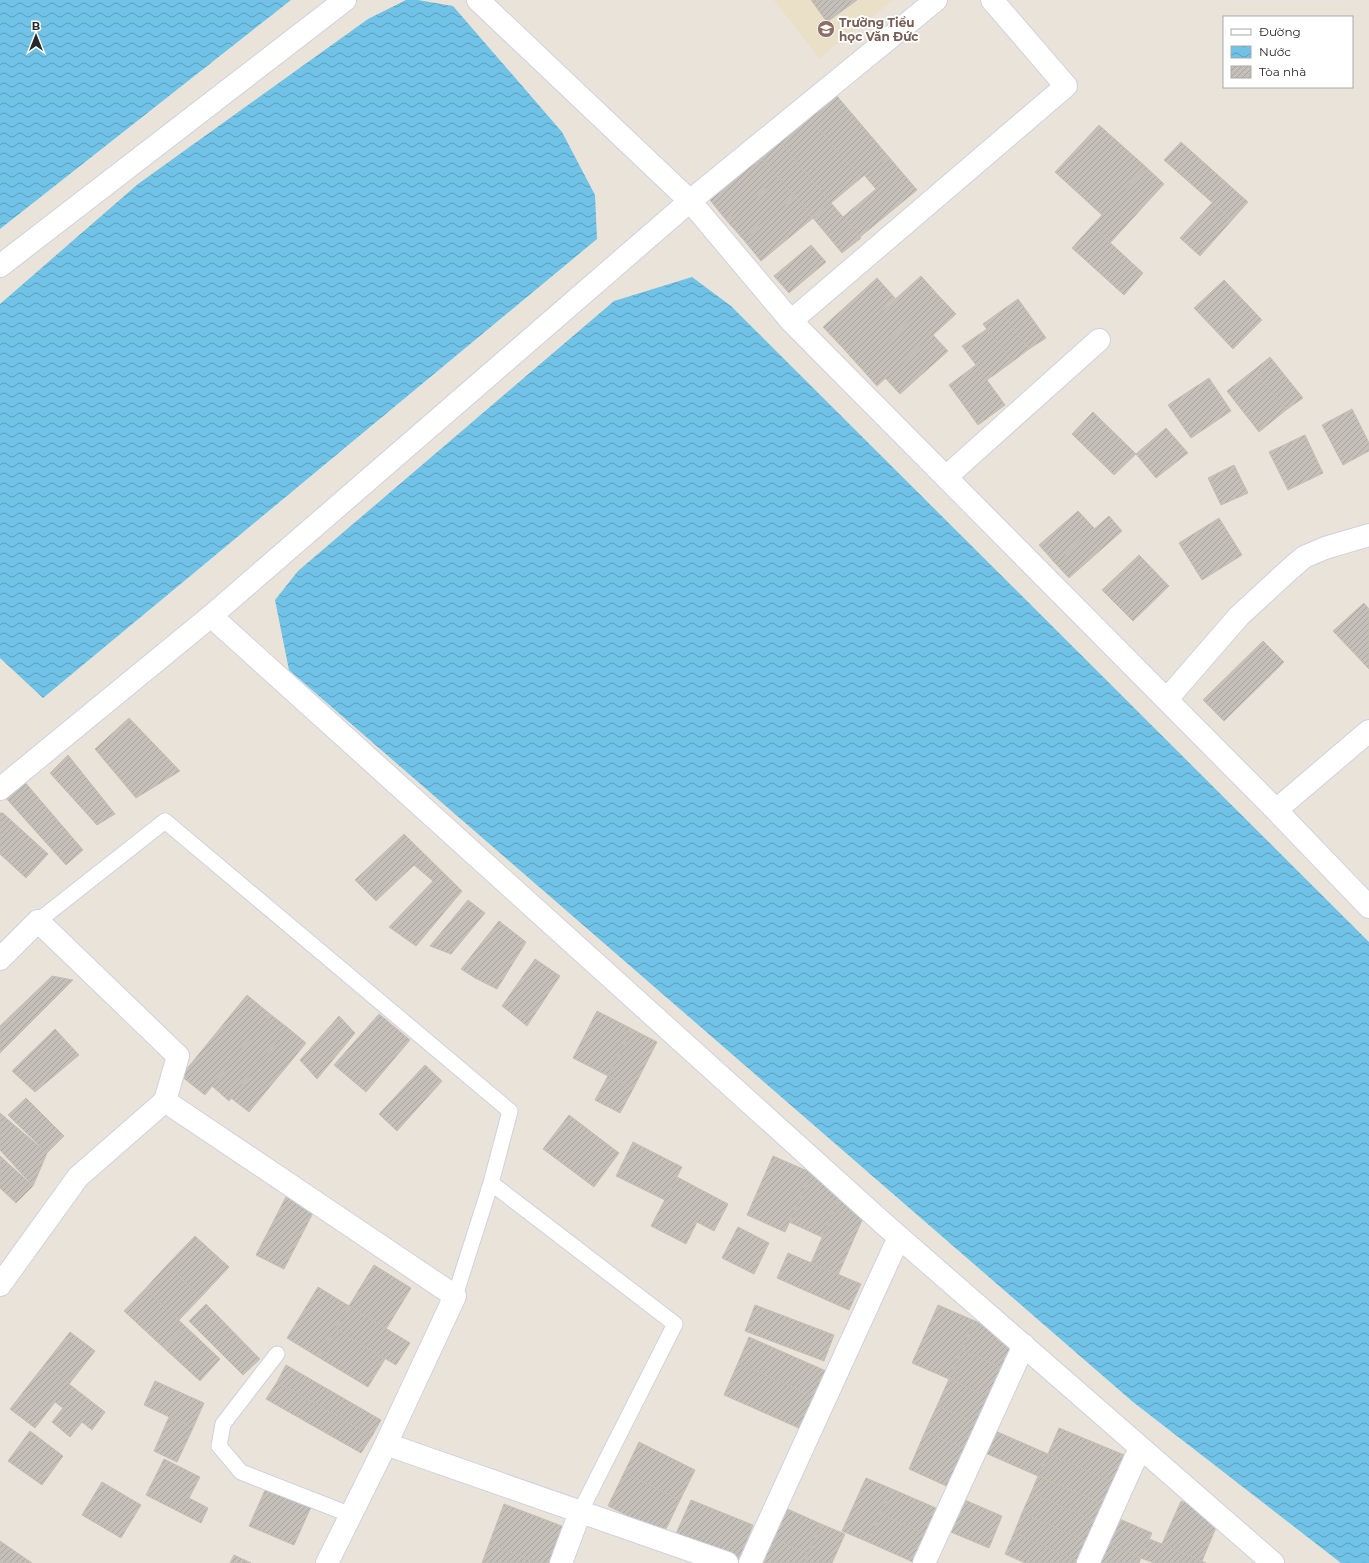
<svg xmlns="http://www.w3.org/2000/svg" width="1369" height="1563" viewBox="0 0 1369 1563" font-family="Montserrat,sans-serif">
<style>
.education{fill:#eae0c8}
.water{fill:url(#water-waves)}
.building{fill:url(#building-hatch);stroke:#c4beb3}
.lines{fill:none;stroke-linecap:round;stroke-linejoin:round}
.lane-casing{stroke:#ced1df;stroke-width:17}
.street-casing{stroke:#ced1df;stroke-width:24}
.lane{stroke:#fff;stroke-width:15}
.street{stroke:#fff;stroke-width:22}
.labels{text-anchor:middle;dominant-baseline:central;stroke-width:3.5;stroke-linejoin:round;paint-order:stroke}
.education-label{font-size:12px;font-weight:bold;fill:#785e54;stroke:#fff;text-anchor:start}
</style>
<defs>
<pattern id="water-waves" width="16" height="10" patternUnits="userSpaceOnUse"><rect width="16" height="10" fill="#70c3e7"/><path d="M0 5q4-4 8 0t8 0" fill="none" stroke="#5c9ebb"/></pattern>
<pattern id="building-hatch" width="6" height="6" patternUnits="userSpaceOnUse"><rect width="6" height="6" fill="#c4bfb9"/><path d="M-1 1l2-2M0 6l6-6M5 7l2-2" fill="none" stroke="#a8a49f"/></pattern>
</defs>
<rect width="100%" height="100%" fill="#e9e3d9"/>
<path class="education" d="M774 0H893L819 58Z"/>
<path class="water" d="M0 0H291L0 229Z
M406 0H418L453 6 562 132 595 195 597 239 43 698 0 658V304L138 184 368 19Z
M692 277 731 306 1369 942V1563H1341L1133 1402 289 670 275 600 298 571 614 301Z"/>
<path class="building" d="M811 0H857L827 22Z
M836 95 888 156 861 178 809 118Z
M809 118 861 178 831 203 780 142Z
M1099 125 1146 167 1102 215 1055 172Z
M780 142 831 203 813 218 761 157Z
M1181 142 1248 202 1232 220 1164 160Z
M888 156 917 190 860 237 843 217 876 189 865 176Z
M761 157 779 178 727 221 710 200Z
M1146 167 1164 184 1110 243 1092 226Z
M779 178 795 196 743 239 727 221Z
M795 196 813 218 761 261 743 239Z
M831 203 861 238 842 253 813 218Z
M1212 203 1232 220 1200 256 1180 238Z
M1092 226 1143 273 1124 295 1072 248Z
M811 245 826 262 789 293 774 276Z
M921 276 938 295 860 367 842 347Z
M877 278 895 298 842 347 823 327Z
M1224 280 1262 320 1233 349 1194 308Z
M938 295 956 314 877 386 860 367Z
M1018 299 1046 338 1029 349 1001 311Z
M1001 311 1029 349 1012 362 983 324Z
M987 329 1012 362 987 380 962 346Z
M933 335 948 351 900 394 885 378Z
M1270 357 1303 398 1286 410 1254 370Z
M976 365 1005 405 978 425 949 385Z
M1254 370 1286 410 1259 432 1227 391Z
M1209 378 1231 411 1191 438 1168 405Z
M1352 409 1369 443V451L1343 465 1322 425Z
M1093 412 1136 454 1114 475 1072 434Z
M1166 428 1188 453 1156 478 1136 454Z
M1305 435 1323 473 1288 490 1269 452Z
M1234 465 1248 493 1221 505 1208 478Z
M1078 511 1094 528 1055 563 1039 545Z
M1109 516 1122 531 1069 578 1055 563Z
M1219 518 1242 555 1202 580 1179 543Z
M1139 555 1169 586 1133 621 1102 590Z
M1364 603 1369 609V669L1333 631Z
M1263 641 1284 662 1224 721 1203 700Z
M129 718 180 771 136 798 95 749Z
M68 755 115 814 97 825 50 773Z
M23 780 83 850 66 865 5 797Z
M0 813H3L48 854 26 878 0 854Z
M404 834 462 891 416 946 389 927 433 881 414 865 376 901 355 880Z
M468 900 485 913 451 954 430 946Z
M499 921 526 942 497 989 475 978 461 969Z
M535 959 560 976 527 1026 502 1006Z
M52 976 73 980 0 1053V1026Z
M247 995 270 1014 205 1095 181 1076Z
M597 1011 632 1029 608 1076 573 1058Z
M270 1014 288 1028 229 1101 212 1086Z
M379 1014 410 1040 366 1092 334 1065Z
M339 1016 355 1033 317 1079 300 1060Z
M288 1028 306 1043 249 1112 231 1098Z
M55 1029 79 1055 35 1092 12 1071Z
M632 1029 657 1042 633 1089 608 1076Z
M425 1065 442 1081 397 1131 379 1114Z
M608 1076 633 1089 620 1113 595 1100Z
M26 1098 64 1136 47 1153 8 1115Z
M0 1113 47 1153 33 1186 0 1150Z
M569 1115 619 1153 594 1187 543 1149Z
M633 1142 682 1167 665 1200 616 1176Z
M0 1156 33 1186 16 1203 0 1188Z
M773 1156 812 1173 785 1232 747 1215Z
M812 1173 839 1199 822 1237 789 1222Z
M677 1177 728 1204 714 1231 697 1222 686 1244 651 1226Z
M287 1195 315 1209 284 1269 256 1255Z
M839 1199 866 1211 838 1275 811 1263Z
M738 1227 769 1243 754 1274 722 1258Z
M195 1236 229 1267 201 1297 167 1265Z
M788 1253 861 1284 849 1310 777 1278Z
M167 1265 201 1297 179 1320 145 1289Z
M374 1265 411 1288 386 1329 349 1306Z
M318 1287 349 1306 318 1357 287 1338Z
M145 1289 185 1326 164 1348 124 1311Z
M206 1304 260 1359 243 1375 189 1321Z
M755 1305 834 1335 824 1361 745 1331Z
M938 1305 975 1321 949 1379 912 1363Z
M349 1306 410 1343 396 1365 335 1329Z
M975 1321 1003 1334 1015 1351 1006 1370 962 1350Z
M185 1326 220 1359 200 1381 164 1348Z
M335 1329 385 1359 368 1387 318 1357Z
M70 1332 95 1351 69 1384 45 1364Z
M749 1337 826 1371 815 1397 738 1363Z
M962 1350 1006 1370 993 1399 949 1379Z
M738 1363 815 1397 801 1429 724 1395Z
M45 1364 69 1384 35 1428 10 1409Z
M286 1365 381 1420 372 1436 277 1382Z
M949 1379 993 1399 981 1425 937 1406Z
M155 1381 204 1403 193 1428 144 1405Z
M277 1382 372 1436 361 1453 266 1399Z
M69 1384 105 1412 92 1430 82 1422 70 1437 52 1422 63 1408 55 1402Z
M937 1406 981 1425 970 1451 925 1432Z
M169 1417 193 1428 177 1462 154 1451Z
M1059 1428 1129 1457 1117 1484 1048 1454Z
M993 1430 1048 1454 1038 1476 983 1452Z
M30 1431 63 1456 42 1485 8 1461Z
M925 1432 970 1451 953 1489 909 1469Z
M639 1442 695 1470 680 1500 624 1473Z
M1048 1454 1117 1484 1108 1506 1038 1476Z
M164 1459 200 1477 189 1498 208 1508 201 1523 146 1495Z
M624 1473 680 1500 664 1533 608 1506Z
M1038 1476 1108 1506 1100 1523 1031 1493Z
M866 1478 892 1489 868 1542 842 1531Z
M102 1482 141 1505 121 1538 82 1515Z
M266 1488 311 1507 294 1545 249 1526Z
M892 1489 936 1508 925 1534 880 1514Z
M1031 1493 1100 1523 1091 1543 1022 1513Z
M960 1498 1002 1516 989 1548 946 1530Z
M691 1500 753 1525 738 1562 675 1536Z
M1181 1501 1209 1513 1217 1525 1202 1561 1162 1544Z
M504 1504 567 1528 554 1563H539L489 1544Z
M783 1507 821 1524 808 1554 769 1537Z
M1022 1513 1091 1543 1083 1563 1014 1533Z
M880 1514 925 1534 913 1562 868 1542Z
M1115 1517 1152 1533 1141 1558 1104 1542Z
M821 1524 845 1534 832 1563H804Z
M1014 1533 1083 1563H1025L1005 1554Z
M769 1537 808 1554 804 1563H758Z
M1149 1539 1162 1544 1206 1563H1154L1141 1558Z
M0 1541 32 1563H0Z
M1104 1542 1141 1558 1139 1563H1095Z
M489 1544 539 1563H482Z
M234 1555 251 1563H230Z"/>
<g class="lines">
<defs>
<path id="lane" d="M38 921 165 821 510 1111 491 1183 455 1296
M491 1183 675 1324 580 1512
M277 1354 223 1424 219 1446 241 1472 351 1515"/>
<path id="street" d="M478 0 690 201 791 321 1276 810 1369 731
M0 266 345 0
M791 321 1066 86 992 0
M946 477 1099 340
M211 616 884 1224 1273 1563
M1167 699 1239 616 1289 570 1304 557 1325 548 1369 535
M0 789 211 616 690 201 936 0
M1276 810 1369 907
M0 959 38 921 178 1056 165 1101 455 1296 386 1444 327 1563
M0 1285 78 1177 165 1101
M386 1444 727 1563
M561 1563 580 1512
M750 1563 899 1237
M924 1563 1024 1345
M1088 1563 1140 1448"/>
</defs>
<use href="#lane" class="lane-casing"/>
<use href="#street" class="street-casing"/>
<use href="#lane" class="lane"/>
<use href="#street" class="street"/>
</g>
<defs>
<symbol id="school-disc" viewBox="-11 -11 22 22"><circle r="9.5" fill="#8d6e63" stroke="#fff"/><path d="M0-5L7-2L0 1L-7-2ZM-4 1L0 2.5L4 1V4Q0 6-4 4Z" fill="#fff"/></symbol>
</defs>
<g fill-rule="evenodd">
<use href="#school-disc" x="816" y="19" width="20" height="20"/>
</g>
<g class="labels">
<g class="education-label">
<text x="839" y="22">Trường Tiểu<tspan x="839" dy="14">học Văn Đức</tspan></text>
</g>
</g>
<rect x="1223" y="16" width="130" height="72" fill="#ffffff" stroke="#a9a9a9"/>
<rect x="1231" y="29" width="20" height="6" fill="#ffffff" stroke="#a9a9a9"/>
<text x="1259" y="36" font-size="12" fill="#272727">Đường</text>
<rect x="1231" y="46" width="20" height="12" fill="url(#water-waves)" stroke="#a9a9a9"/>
<text x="1259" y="56" font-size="12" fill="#272727">Nước</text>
<rect x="1231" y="66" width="20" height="12" fill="url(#building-hatch)" stroke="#a9a9a9"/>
<text x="1259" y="76" font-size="12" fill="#272727">Tòa nhà</text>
<g transform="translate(36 36)" stroke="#ffffff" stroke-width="3" paint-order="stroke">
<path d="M0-3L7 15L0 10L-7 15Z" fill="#272727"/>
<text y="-6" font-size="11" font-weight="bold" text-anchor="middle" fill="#272727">B</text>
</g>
</svg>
